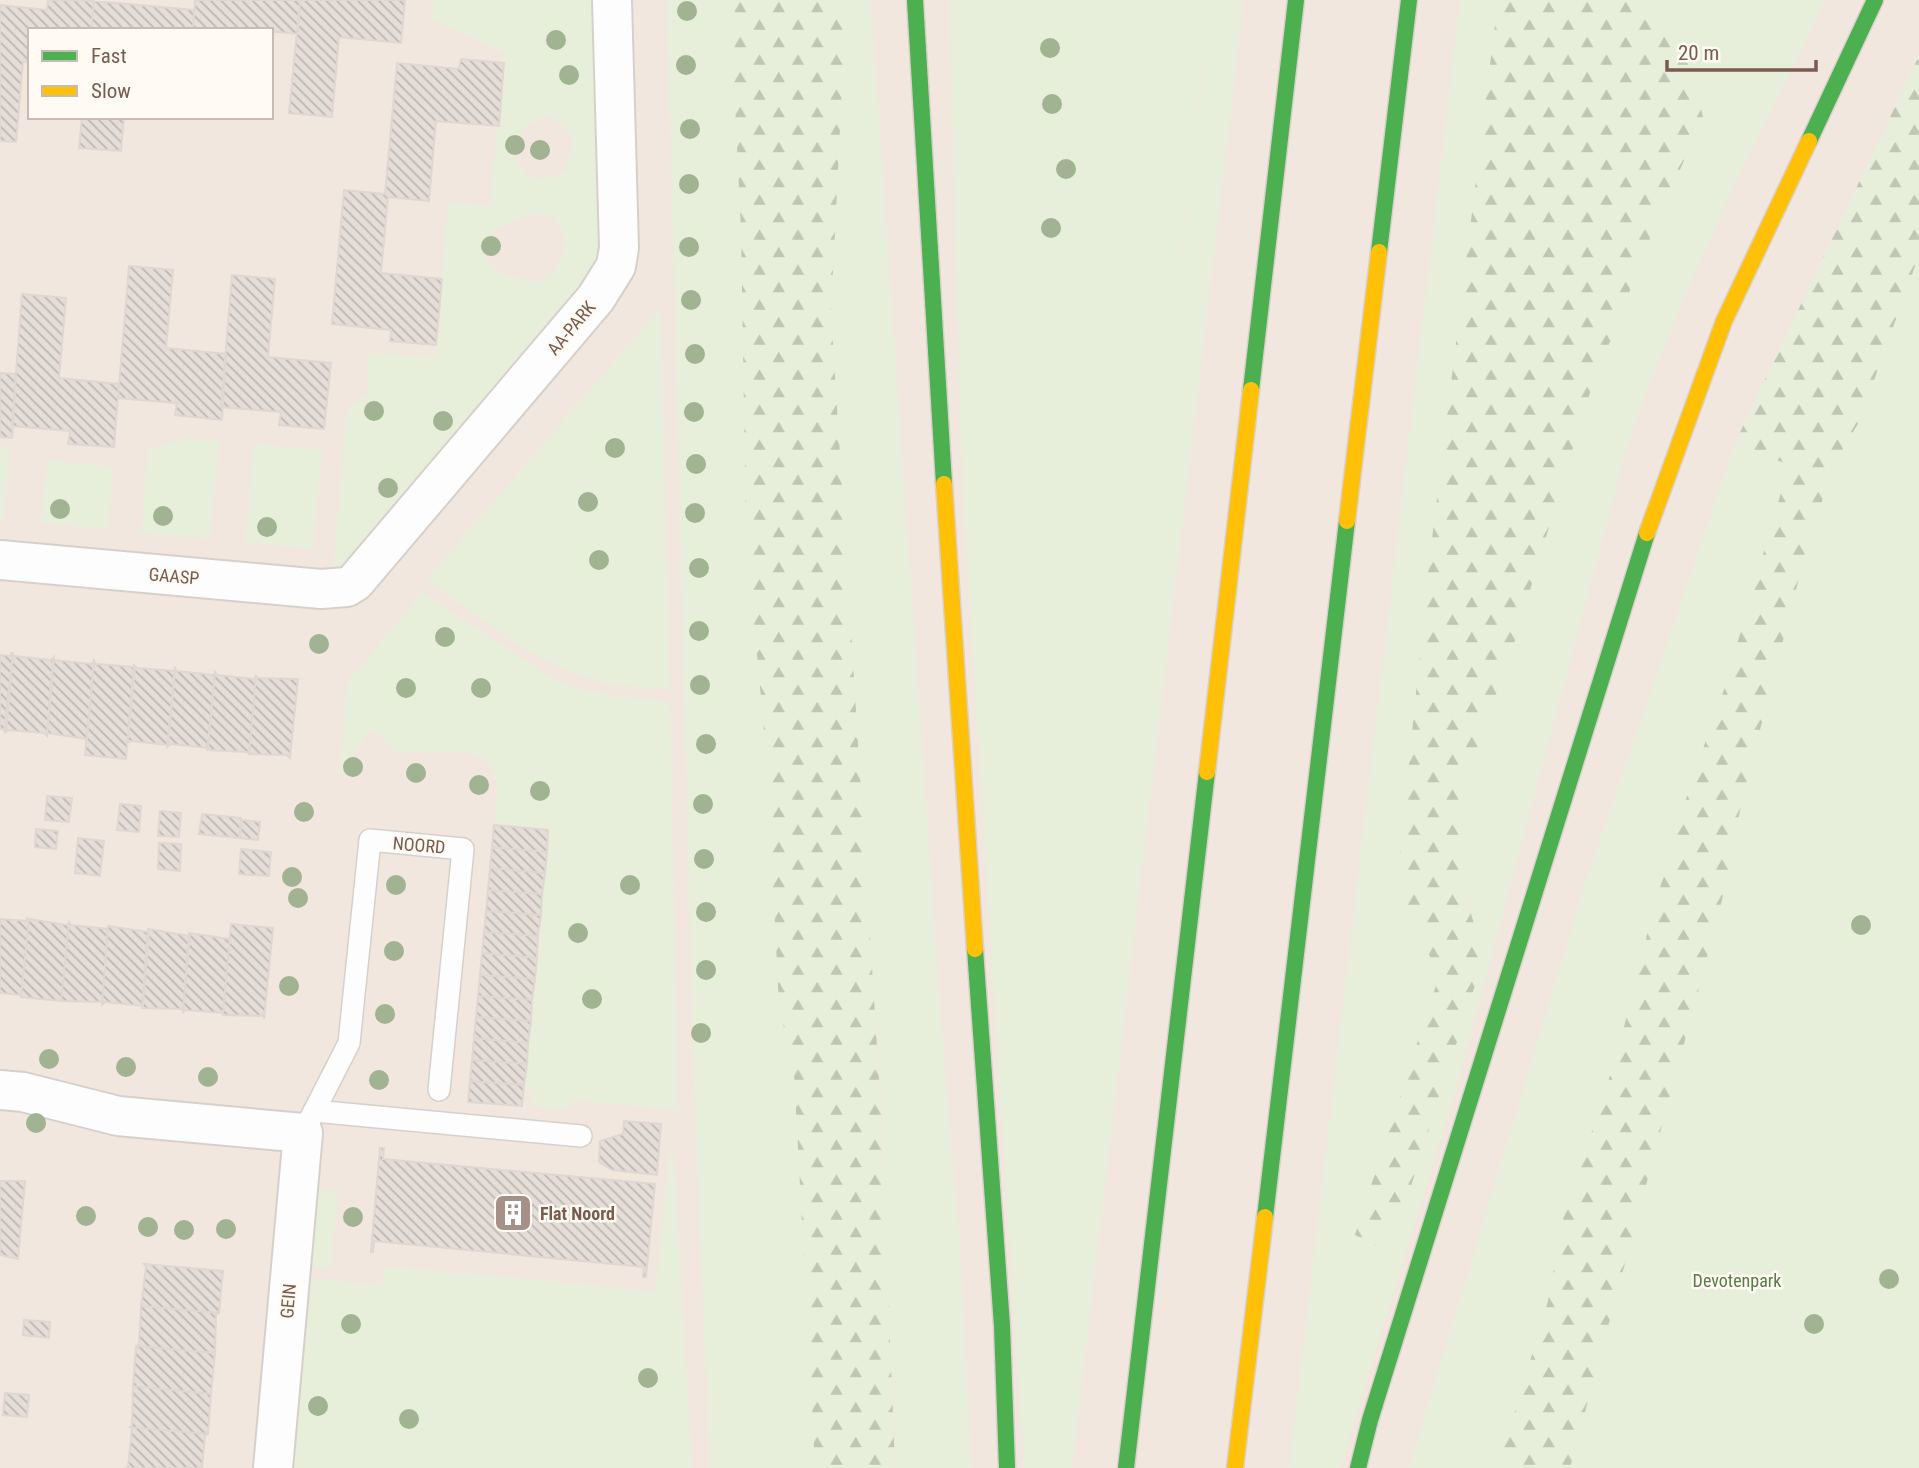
<svg xmlns="http://www.w3.org/2000/svg" width="1919" height="1468" viewBox="0 0 1919 1468" font-family="'Roboto Condensed',sans-serif">
<style>
.residential{fill:#f1e7de;fill-rule:evenodd}
.green{fill:#e7efdb;fill-rule:evenodd}
.forest{fill:url(#forest-firs)}
.building{fill:url(#building-back-hatch);stroke:#e1d7d2;stroke-width:2}
.lines{fill:none;stroke-linecap:round;stroke-linejoin:round}
.lane-casing{stroke:#d6d0cb;stroke-width:24}
.street-casing{stroke:#d6d0cb;stroke-width:42}
.fast-casing{stroke:#dad1cc;stroke-width:19}
.slow-casing{stroke:#dad1cc;stroke-width:19}
.lane{stroke:#fefdfd;stroke-width:21}
.street{stroke:#fefdfd;stroke-width:38}
.fast{stroke:#4caf50;stroke-width:16}
.slow{stroke:#ffc107;stroke-width:16}
.tree{fill:#a1b392}
.labels{text-anchor:middle;dominant-baseline:central;stroke-width:5;stroke-linejoin:round;paint-order:stroke}
.street-label{font-size:18px;fill:#785c4f;stroke:#fffaf3}
.poi-label{font-size:18px;font-weight:bold;fill:#785c4f;stroke:#fffaf3;text-anchor:start}
.park-label{font-size:18px;fill:#597d46;stroke:#fffaf3}
</style>
<defs>
<pattern id="forest-firs" width="22" height="20" patternUnits="userSpaceOnUse" patternTransform="scale(1.75)"><rect width="22" height="20" fill="#e7efdb"/><path d="M5 1l3.5 6h-7zM16 11l3.5 6h-7z" fill="#c0c5b4"/></pattern>
<pattern id="building-back-hatch" width="6" height="6" patternUnits="userSpaceOnUse" patternTransform="scale(1.75)"><rect width="6" height="6" fill="#e5ddd7"/><path d="M-1 5l2 2M0 0l6 6M5-1l2 2" fill="none" stroke="#beb6b1"/></pattern>
</defs>
<rect width="100%" height="100%" fill="#f8f4f0"/>
<path class="residential" d="M0 0H1919V1468H0ZM30 30H271V117H30Z"/>
<path class="green" d="M434 0H594L603 250 598 266 345 565 333 569 347 408 368 395 369 353 435 356 448 203 490 206 504 52 432 20ZM546 117 562 123 573 137 565 172C534 184 526 182 511 151 518 131 526 124 546 117ZM532 215 555 217C572 242 567 265 541 282L497 273 483 255C487 228 508 222 532 215Z
M667 0H730L741 230 746 533 767 764 779 1005 794 1073 815 1468H710L694 1086Z
M844 0H871L942 1032 959 1231 972 1468H896L882 1111 831 312Z
M949 0H1211L1074 1178 1212 0H1244L1072 1468H1024L963 503Z
M1460 0H1498L1428 572 1398 874 1404 900 1439 976 1355 1235 1381 1248 1473 913 1461 881 1465 782 1512 650 1587 401 1651 236 1702 117 1690 67 1645 0H1825C1792 73 1754 143 1720 216 1685 292 1654 369 1627 448L1458 1082 1340 1468H1289Z
M1919 102V1468H1409L1583 890 1735 443 1789 464Z
M661 307 670 689C647 687 622 687 599 681 538 666 483 619 432 583L429 577Z
M187 438 220 441 210 539 141 533 148 450Z
M254 444 322 450 313 549 245 542Z
M0 448 10 449 4 520H0Z
M47 460 113 467 108 529 41 523Z
M422 593 555 680 581 690 670 703 678 1110 572 1100 570 1110 531 1106 533 1091 524 1090V1085L548 831 494 825 498 784 489 761 463 752H395L378 733 369 732 350 758 351 776 339 774 347 683Z
M669 1153 674 1154 692 1468H294L312 1279 382 1286 384 1266 656 1291Z
M316 1189 338 1192 331 1268 308 1266Z"/>
<path class="forest" d="M730 0H844L846 7 831 312 881 1111 895 1468H815L794 1073 779 1005 767 764 746 533 741 230Z
M1498 0H1645L1690 67 1703 117 1651 236 1587 401 1512 650 1465 782 1461 881 1482 950 1477 979 1404 1208 1381 1248 1355 1235 1439 976 1404 900 1398 874 1428 572Z
M1919 56V255L1859 422 1834 464 1806 551 1743 796 1722 900 1699 988 1570 1468H1498L1548 1301 1562 1223 1618 1051 1652 915 1691 782 1722 696 1789 465 1735 443Z"/>
<path class="building" d="M48 0 94 1 91 30H30V62H23L16 142 0 141V5L47 10Z
M195 0H300L298 34 236 28 193 30Z
M300 0H405L401 43 339 37 332 117 289 113Z
M94 1 194 10 193 30H91Z
M461 59 504 63 499 126 436 121 429 201 388 197 385 194 397 63 459 69Z
M82 117H124L121 151 79 148Z
M344 190 385 194 388 197 381 273 442 279 436 345 390 341 391 330 332 324Z
M129 266 173 270 166 348 226 354 222 420 175 415 177 403 118 398Z
M232 275 275 279 268 357 331 363 324 429 279 425 281 412 221 407Z
M22 294 66 298 59 378 119 384 114 447 68 444 70 431 12 426Z
M0 373 16 374 12 438 0 437Z
M11 653H13L4 732V729H0V655L11 656Z
M13 653 14 656 51 660 54 657 47 736 44 733 8 730 6 732Z
M53 660 91 664 94 661 87 739 47 733Z
M94 661 96 664 135 667 126 759 85 755Z
M134 665 137 668 175 671 168 745 131 741 127 743Z
M175 668 177 671 214 675 215 672 208 748 171 744 167 747Z
M215 672 217 675 254 679 256 676 249 754 247 752 207 750Z
M256 676 258 678 298 679 290 758 287 755 249 754Z
M47 796 72 798 69 822 45 820Z
M120 804 141 806 139 832 117 830Z
M160 811 181 813 179 837 158 836Z
M202 814 241 818 239 838 199 834Z
M242 820 260 822 258 840 240 838Z
M494 825 548 830 547 852 492 847Z
M36 829 58 831 56 849 35 847Z
M78 838 104 841 100 876 75 873Z
M159 843 181 844 180 871 158 869Z
M492 847 547 852 545 873 490 868Z
M241 849 271 852 269 876 239 874Z
M490 868 545 873 542 894 488 890Z
M488 890 542 894 541 915 486 911Z
M486 911 541 915 538 936 484 932Z
M27 918 29 919 21 995 0 993V919L27 921Z
M29 919 67 925 69 922 61 1001 21 997Z
M69 922 71 925 108 929 102 1002 61 1001Z
M231 924 273 928 264 1019V1016L223 1015Z
M108 926 149 932 143 1006 105 1002 102 1005Z
M148 929 190 936 183 1009 142 1008Z
M484 932 538 936 537 958 482 953Z
M189 933 229 939 230 937 223 1013 185 1010 183 1012Z
M482 953 537 958 535 979 480 975Z
M480 975 535 979 532 1000 478 996Z
M478 996 532 1000 531 1021 476 1017Z
M476 1017 531 1021 528 1043 474 1038Z
M474 1038 528 1043 527 1064 472 1060Z
M472 1060 527 1064 524 1085 470 1081Z
M470 1081 524 1085 522 1106 468 1102Z
M624 1121 661 1124 657 1175 612 1170 599 1162 600 1141 623 1134Z
M380 1148H384L383 1159 655 1184 646 1277H643L644 1267 374 1241 373 1252H371Z
M0 1181H25L18 1259 0 1255Z
M144 1264 223 1271 219 1313 141 1306 146 1267Z
M141 1306 219 1313 216 1314 215 1353 136 1346 139 1345Z
M24 1320 50 1322 49 1338 23 1335Z
M136 1346 215 1353 211 1394 133 1386Z
M133 1386 211 1394 208 1434 129 1427 132 1426Z
M5 1393 29 1395 27 1417 3 1415Z
M129 1427 208 1434 205 1435 202 1468H125L128 1467 132 1428Z"/>
<g class="lines">
<defs>
<path id="lane" d="M314 1111 581 1136
M303 1133 349 1043 370 840 463 849 439 1090"/>
<path id="street" d="M0 560 321 589 347 587 355 582 596 298 616 266 619 248 612 0
M0 1090 23 1092 118 1116 303 1133 273 1468"/>
<path id="fast" d="M915 0 944 484
M1809 141 1875 0
M1379 252 1409 0
M1251 390 1296 0
M975 949 1002 1326 1007 1468
M1265 1217 1347 521
M1126 1468 1207 772
M1358 1468 1370 1420 1647 533"/>
<path id="slow" d="M944 484 975 949
M1347 521 1379 252
M1647 533 1724 321 1809 141
M1207 772 1251 390
M1235 1468 1265 1217"/>
</defs>
<use href="#lane" class="lane-casing"/>
<use href="#street" class="street-casing"/>
<use href="#fast" class="fast-casing"/>
<use href="#slow" class="slow-casing"/>
<use href="#lane" class="lane"/>
<use href="#street" class="street"/>
<use href="#fast" class="fast"/>
<use href="#slow" class="slow"/>
</g>
<g class="tree">
<circle cx="687" cy="11" r="10"/>
<circle cx="556" cy="40" r="10"/>
<circle cx="1050" cy="48" r="10"/>
<circle cx="686" cy="65" r="10"/>
<circle cx="569" cy="75" r="10"/>
<circle cx="1052" cy="104" r="10"/>
<circle cx="690" cy="129" r="10"/>
<circle cx="515" cy="145" r="10"/>
<circle cx="540" cy="150" r="10"/>
<circle cx="1066" cy="169" r="10"/>
<circle cx="689" cy="184" r="10"/>
<circle cx="1051" cy="228" r="10"/>
<circle cx="491" cy="246" r="10"/>
<circle cx="689" cy="247" r="10"/>
<circle cx="691" cy="300" r="10"/>
<circle cx="695" cy="354" r="10"/>
<circle cx="374" cy="411" r="10"/>
<circle cx="694" cy="412" r="10"/>
<circle cx="443" cy="421" r="10"/>
<circle cx="615" cy="448" r="10"/>
<circle cx="696" cy="464" r="10"/>
<circle cx="388" cy="488" r="10"/>
<circle cx="588" cy="502" r="10"/>
<circle cx="60" cy="509" r="10"/>
<circle cx="695" cy="513" r="10"/>
<circle cx="163" cy="516" r="10"/>
<circle cx="267" cy="527" r="10"/>
<circle cx="599" cy="560" r="10"/>
<circle cx="699" cy="568" r="10"/>
<circle cx="699" cy="631" r="10"/>
<circle cx="445" cy="637" r="10"/>
<circle cx="319" cy="644" r="10"/>
<circle cx="700" cy="685" r="10"/>
<circle cx="406" cy="688" r="10"/>
<circle cx="481" cy="688" r="10"/>
<circle cx="706" cy="744" r="10"/>
<circle cx="353" cy="767" r="10"/>
<circle cx="416" cy="773" r="10"/>
<circle cx="479" cy="785" r="10"/>
<circle cx="540" cy="791" r="10"/>
<circle cx="703" cy="804" r="10"/>
<circle cx="304" cy="812" r="10"/>
<circle cx="704" cy="859" r="10"/>
<circle cx="292" cy="877" r="10"/>
<circle cx="396" cy="885" r="10"/>
<circle cx="630" cy="885" r="10"/>
<circle cx="298" cy="898" r="10"/>
<circle cx="706" cy="912" r="10"/>
<circle cx="1861" cy="925" r="10"/>
<circle cx="578" cy="933" r="10"/>
<circle cx="394" cy="951" r="10"/>
<circle cx="706" cy="970" r="10"/>
<circle cx="289" cy="986" r="10"/>
<circle cx="592" cy="999" r="10"/>
<circle cx="385" cy="1014" r="10"/>
<circle cx="701" cy="1033" r="10"/>
<circle cx="49" cy="1059" r="10"/>
<circle cx="126" cy="1067" r="10"/>
<circle cx="208" cy="1077" r="10"/>
<circle cx="379" cy="1080" r="10"/>
<circle cx="36" cy="1123" r="10"/>
<circle cx="86" cy="1216" r="10"/>
<circle cx="353" cy="1217" r="10"/>
<circle cx="148" cy="1227" r="10"/>
<circle cx="226" cy="1229" r="10"/>
<circle cx="184" cy="1230" r="10"/>
<circle cx="1889" cy="1279" r="10"/>
<circle cx="351" cy="1324" r="10"/>
<circle cx="1814" cy="1324" r="10"/>
<circle cx="648" cy="1378" r="10"/>
<circle cx="318" cy="1406" r="10"/>
<circle cx="409" cy="1419" r="10"/>
</g>
<defs>
<symbol id="building-square" viewBox="-11 -11 22 22"><rect x="-9" y="-9" width="18" height="18" rx="4" fill="#a59187" stroke="#fffaf3"/><path d="M-4-6H4V6H1V3H-1V6H-4ZM-2.5-4.3h1.7v1.8h-1.7ZM.8-4.3h1.7v1.8H.8ZM-2.5-1h1.7V.8h-1.7ZM.8-1h1.7V.8H.8Z" fill="#fff"/></symbol>
</defs>
<g fill-rule="evenodd">
<use href="#building-square" x="491" y="1191" width="44" height="44"/>
</g>
<g class="labels">
<g class="street-label">
<text transform="translate(571 328) rotate(-50)">AA-PARK</text>
<text transform="translate(174 576) rotate(5)">GAASP</text>
<text transform="translate(419 845) rotate(5)">NOORD</text>
<text transform="translate(288 1301) rotate(-85)">GEIN</text>
</g>
<g class="poi-label">
<text x="540" y="1213">Flat Noord</text>
</g>
<g class="park-label">
<text x="1737" y="1280">Devotenpark</text>
</g>
</g>
<rect x="28" y="28" width="245" height="91" fill="#fffaf3" stroke="#c9bbb1" stroke-width="2"/>
<rect x="42" y="51" width="35" height="10" fill="#4caf50" stroke="#c9bbb1" stroke-width="2"/>
<text x="91" y="63" font-size="21" fill="#785c4f">Fast</text>
<rect x="42" y="86" width="35" height="10" fill="#ffc107" stroke="#c9bbb1" stroke-width="2"/>
<text x="91" y="98" font-size="21" fill="#785c4f">Slow</text>
<path d="M1667 60v10h149v-10" fill="none" stroke="#785c4f" stroke-width="3.5"/>
<text x="1678" y="60" font-size="21" fill="#785c4f" stroke="#fffaf3" stroke-width="5" paint-order="stroke">20 m</text>
</svg>
